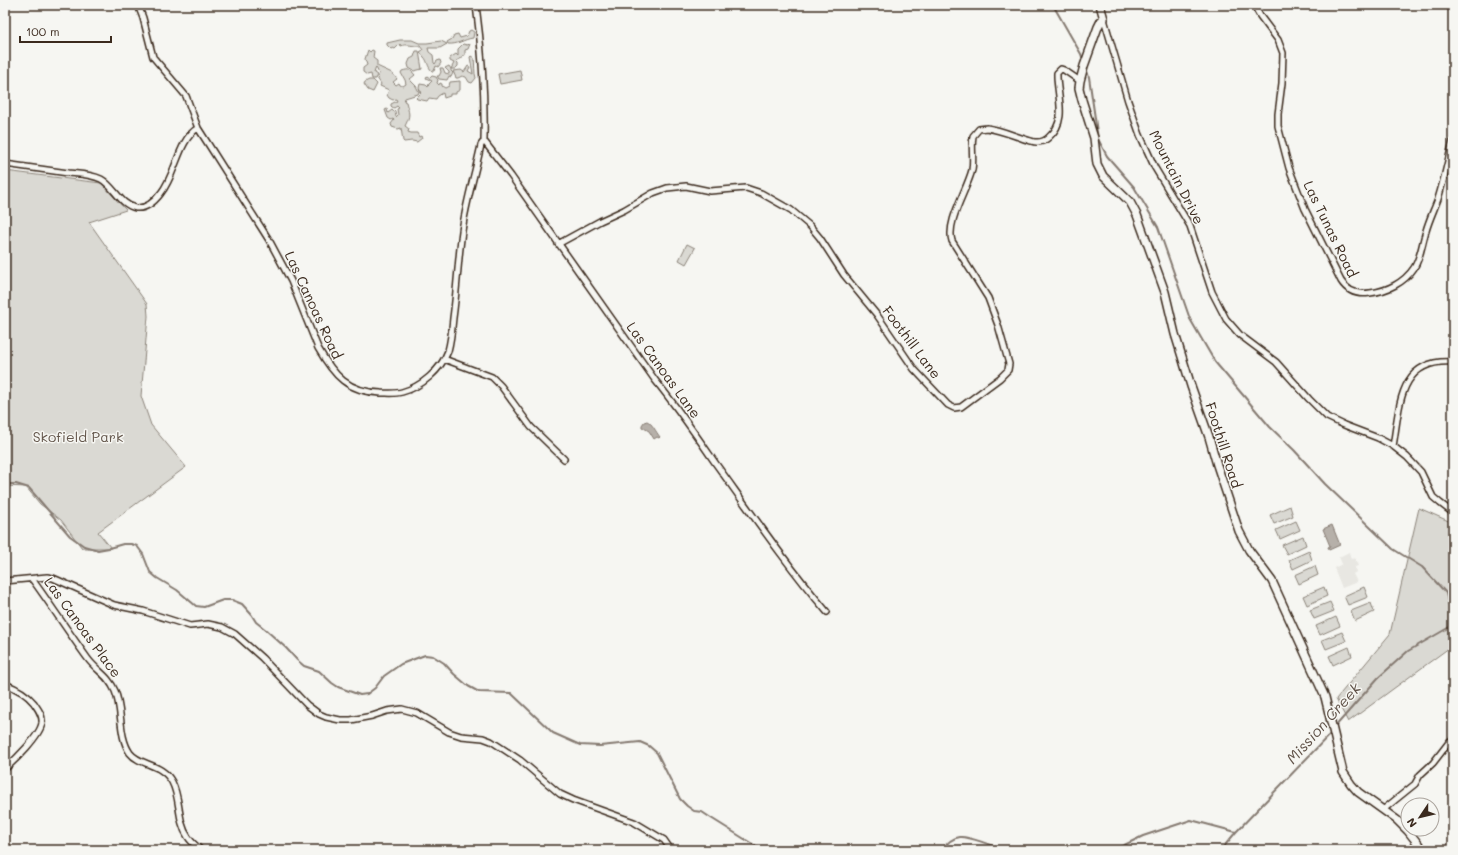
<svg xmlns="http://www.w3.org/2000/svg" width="1458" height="855" viewBox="0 0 1458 855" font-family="Mali,sans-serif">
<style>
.built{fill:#e8e7e2}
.green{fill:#dad9d3;stroke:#8a8278}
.water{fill:#b6b0a9;stroke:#857a71}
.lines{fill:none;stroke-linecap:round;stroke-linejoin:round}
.stream{stroke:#857a71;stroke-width:2}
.minor-casing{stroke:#3b2a1e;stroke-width:8}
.secondary-casing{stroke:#3b2a1e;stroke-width:10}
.minor{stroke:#f6f6f2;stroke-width:5}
.secondary{stroke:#f6f6f2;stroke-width:7}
.labels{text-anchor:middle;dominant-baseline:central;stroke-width:3;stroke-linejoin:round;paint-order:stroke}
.street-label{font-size:14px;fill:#3b2a1e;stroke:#f6f6f2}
.park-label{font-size:14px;fill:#63564b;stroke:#f6f6f2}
.water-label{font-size:15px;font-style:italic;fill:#605248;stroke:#f6f6f2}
</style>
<rect width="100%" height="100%" fill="#f6f6f2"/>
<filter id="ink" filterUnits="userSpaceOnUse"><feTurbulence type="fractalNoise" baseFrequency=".025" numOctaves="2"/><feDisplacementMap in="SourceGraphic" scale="8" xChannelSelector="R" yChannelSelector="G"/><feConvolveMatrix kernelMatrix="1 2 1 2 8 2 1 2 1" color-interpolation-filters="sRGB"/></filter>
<g filter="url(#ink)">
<path class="built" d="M1349 552 1351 559 1355 558 1358 566 1355 567 1356 572 1353 574 1357 582 1342 588 1334 568 1342 564 1339 557Z"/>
<path class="green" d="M471 30 474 32 473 38C464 39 458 45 448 44L447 42 452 39 454 35 458 34 460 38 467 36 469 31Z
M400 40H412L419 43H427L441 41 447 44 440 48H428L429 52 433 55 434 63 435 64 437 61 440 60 441 63 438 67 436 66 434 71H432C427 66 428 61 424 57 423 55 421 54 420 52L423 50 420 46C414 47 407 43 401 46L400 44 395 49 393 48 391 49 387 45V43Z
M463 44 467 45 470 44 468 49 465 50V55L462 56V58L456 61 458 63V66L455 69H451V71L453 73 451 77 449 76 447 80 439 79 437 76H439L441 72 440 68H443L445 73 449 74V72L445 68 449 66 451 69 454 63 450 61V58L456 54 458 56V49Z
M368 50 370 52 372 50 374 51 373 58 377 61V66L392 73 397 79 393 82 396 85 399 83 400 85 403 86 406 84 405 80 401 73 402 71C409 69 410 69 415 75L410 79 411 81 416 86 419 92 418 94 405 98 404 101 406 102C409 114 411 114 405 126L409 129 408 132 411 133H417L419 137 421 136 422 138 417 142 412 141 404 142 403 141 401 128 398 129 392 127 391 124 394 120 393 119 391 120 388 118 385 110 387 109 388 113 392 110 394 112 395 111 396 117 398 115 397 109 399 108 397 106 394 108 392 107 391 106V104L397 101 396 99 393 100 389 98 387 95 389 90 380 86 381 84 377 78 379 74 376 67 374 73 377 75 375 79H372L371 74 367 75 363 72V68L367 65 365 59Z
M416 51H419L422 69 414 71 409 68 408 64 410 59 414 57Z
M471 56 474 58C475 64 474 73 476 78L472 83 469 82 466 77 462 76 458 78H456L453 71 461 70 464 72 468 66 470 67 468 71 473 74 470 57Z
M520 70 522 80 500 84 498 74Z
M427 76 430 78 432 76 436 77 438 80 437 83 439 85 440 83 442 84V86L445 88 449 86 450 82 460 81V90L456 92V94H450V96L444 98 443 93 438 96 436 99 429 98 427 101 417 99 416 98 422 92 420 91 419 88 420 84 426 85 428 87 429 84 432 81 426 78Z
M369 80H373L377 84 373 92 368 90 364 84 365 82Z
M5 171 101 183 126 210 89 222 147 304 148 316 141 396 151 425 186 467 98 532 111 548H82L61 520 40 504 26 487 5 486Z
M687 244 695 248 686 264 679 260Z
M1290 506 1293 516 1274 524 1270 515Z
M1419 508 1453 523V645L1348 722 1336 699 1390 634Z
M1296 521 1300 530 1280 539 1276 530Z
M1303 536 1306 545 1287 554 1282 545Z
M1309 551 1312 560 1293 569 1289 560Z
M1315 566 1318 575 1299 584 1295 575Z
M1324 587 1327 596 1307 605 1303 596Z
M1364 587 1368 597 1348 605 1344 596Z
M1330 602 1334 611 1314 619 1310 610Z
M1371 603 1374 612 1355 621 1351 611Z
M1336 617 1340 626 1320 635 1316 626Z
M1342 632 1346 641 1326 649 1322 640Z
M1349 647 1352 656 1333 665 1329 656Z"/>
<path class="water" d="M647 421C652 423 656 432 660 437L659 438 657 437 654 439 649 431 642 427V425L644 422Z
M1332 525 1340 545 1329 550 1328 547 1330 546 1323 529Z"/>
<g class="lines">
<path class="stream" d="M1053 5 1081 54 1083 60
M1086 68 1089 77 1098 139 1107 156 1134 187 1158 227 1190 319 1215 362 1270 427 1294 450 1325 484 1393 549 1422 567 1446 593 1453 623
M5 484H16L29 488 70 536 84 546 98 550 109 548 123 544H131L137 546 143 554 150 572 157 578 177 590 196 606 204 607 223 600H232L242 604 251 614 256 622 266 630 286 648 297 660 304 666 319 671 332 683 338 687 360 695 367 694 375 688 384 676 401 664 425 655 433 656 444 663 454 674 468 686 479 692 511 693 553 733 580 745 600 746 640 742 649 746 657 753 680 799 687 806 694 811 702 812 711 818 762 850
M1334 728 1378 678 1408 651 1453 625
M942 850C946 844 952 838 960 837 968 836 994 846 1003 850
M1114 850 1143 836 1191 820 1236 832
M1221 850 1236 832 1332 732"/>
<defs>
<path id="minor" d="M138 5 143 18 153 57 186 96 198 128 269 240 291 281 318 348C334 376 348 392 381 393 388 393 395 394 402 392 421 387 441 370 448 351 451 340 452 329 453 318 457 289 458 260 462 231 466 202 475 174 481 145L484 141C485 95 482 50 476 5
M1254 5 1260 16 1278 40 1283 53 1282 83 1278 114V126L1289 168 1305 209 1341 281C1348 292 1358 295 1370 293 1387 291 1404 283 1414 268 1421 257 1422 243 1426 231 1429 220 1434 210 1438 199 1444 180 1448 160 1453 141
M1451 5 1453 6
M1104 19 1128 101 1140 135 1155 168 1190 226 1212 292 1226 319 1240 335 1276 362 1309 399 1327 417 1344 425 1378 438 1393 446 1407 457 1421 472 1433 497 1440 503 1453 513
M484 141 511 176 655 380C677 407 696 435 716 464 752 514 787 565 827 612
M5 164C26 167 47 170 68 173 79 174 91 174 101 179 114 186 120 205 136 208 147 209 155 201 161 193 176 175 178 140 198 128
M558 244 600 221 624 210 653 193 667 188 686 186 710 191 746 188 761 193 791 210 810 226 820 238 844 275 877 315 914 369 948 405 954 408 961 407 1000 378 1008 370 1009 364 998 325 988 298 952 241C946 222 967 190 972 170 974 159 971 147 973 136L979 129 987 128C1002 130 1016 137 1031 141 1037 143 1044 142 1049 137 1069 120 1056 94 1057 73L1061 69 1064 70 1080 81
M444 359 492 377 501 386 531 427 564 459
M1393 446C1400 407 1398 358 1453 362
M32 579C51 605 69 633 88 659 97 671 109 676 115 691 123 710 118 736 130 753 140 766 162 763 172 782 181 799 177 821 188 837 191 842 196 846 201 850
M5 581 47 577 53 578 114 605 143 611 190 626 208 624 222 627 235 634 262 658 307 705 319 714 326 717 340 720H351L372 716 387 711 402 709 417 713 449 732 461 736 483 738 491 741 520 760 560 794 573 800 634 822 664 840 671 850
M5 684C16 688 26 693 34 703 38 709 43 715 42 723 40 736 15 760 5 769
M1384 809 1415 784 1420 775 1433 763 1450 741 1453 740"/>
<path id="secondary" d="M1100 5 1104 19 1101 21 1098 27 1084 66 1080 81 1079 88 1082 100 1094 138 1097 164 1103 176 1130 202 1137 215 1165 292 1175 334 1191 386 1209 437 1217 465 1239 531 1249 550 1272 581 1325 697 1343 772 1351 784 1358 792 1397 820 1408 831 1423 850"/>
</defs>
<use href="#minor" class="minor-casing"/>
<use href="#secondary" class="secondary-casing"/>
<use href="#minor" class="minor"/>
<use href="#secondary" class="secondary"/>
</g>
</g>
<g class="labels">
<g class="street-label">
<text transform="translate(1177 177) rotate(63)">Mountain Drive</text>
<text transform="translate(1331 229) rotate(64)">Las Tunas Road</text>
<text transform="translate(314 305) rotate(65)">Las Canoas Road</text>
<text transform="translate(912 342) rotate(53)">Foothill Lane</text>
<text transform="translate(664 370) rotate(54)">Las Canoas Lane</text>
<text transform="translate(1224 445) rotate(72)">Foothill Road</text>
<text transform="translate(83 627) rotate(54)">Las Canoas Place</text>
</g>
<g class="park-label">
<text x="78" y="436">Skofield Park</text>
</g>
<g class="water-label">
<text transform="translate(1323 723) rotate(-48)">Mission Creek</text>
</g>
</g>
<rect width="1458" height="855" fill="none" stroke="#f6f6f2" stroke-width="20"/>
<rect x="10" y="10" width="1438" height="835" fill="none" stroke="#3b2a1e" stroke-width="1.5" filter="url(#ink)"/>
<g transform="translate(1420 817) rotate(235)"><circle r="19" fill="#f6f6f2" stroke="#aba49d"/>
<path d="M0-3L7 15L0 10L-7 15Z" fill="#3b2a1e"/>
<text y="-6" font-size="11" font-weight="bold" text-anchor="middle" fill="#3b2a1e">N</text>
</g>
<path d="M20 36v6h91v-6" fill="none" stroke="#3b2a1e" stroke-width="2"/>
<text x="26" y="36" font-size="12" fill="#3b2a1e" stroke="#f6f6f2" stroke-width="3" paint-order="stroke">100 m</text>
</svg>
